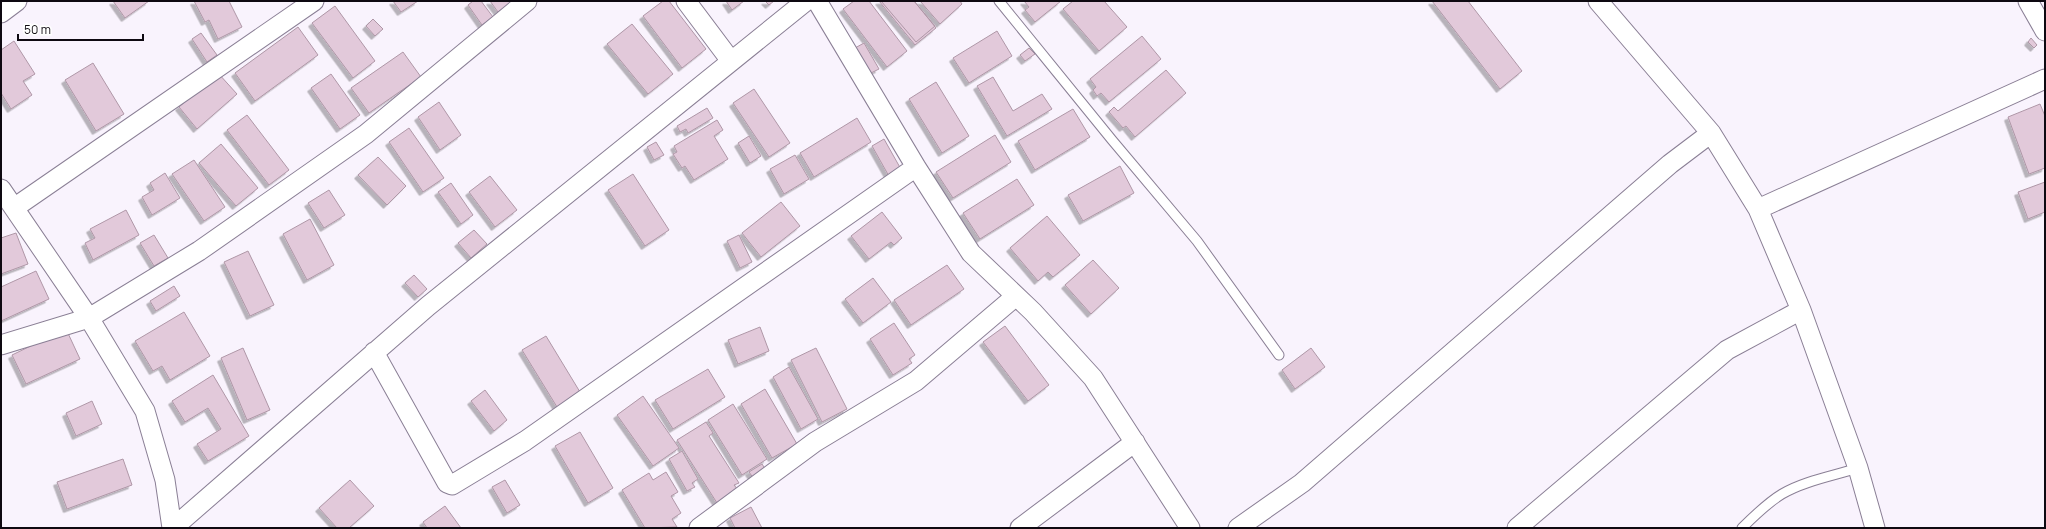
<svg xmlns="http://www.w3.org/2000/svg" width="2046" height="529" viewBox="0 0 2046 529" font-family="Manrope,sans-serif">
<style>
.building{fill:#e2c9da;stroke:#af97a7;filter:url(#shadow)}
.lines{fill:none;stroke-linecap:round;stroke-linejoin:round}
.service-casing{stroke:#8a7f95;stroke-width:11}
.minor-casing{stroke:#8a7f95;stroke-width:21}
.service{stroke:#fff;stroke-width:9}
.minor{stroke:#fff;stroke-width:19}
</style>
<defs>
<filter id="shadow"><feDropShadow dx="-3.5" dy="3.5" stdDeviation="0" flood-color="#0004"/></filter>
</defs>
<rect width="100%" height="100%" fill="#f9f3fd"/>
<path class="building" d="M113 1H149L125 18Z
M194 1H229L242 27 218 39 209 20 205 22Z
M393 1H418L401 12Z
M473 1H481L493 17 482 25 468 5Z
M490 1H513L498 12Z
M663 1H669L706 49 682 68 643 16Z
M726 1H744L732 10Z
M765 1H774L769 5Z
M854 1H869L907 51 887 67 843 9Z
M879 1H914L936 28 915 45Z
M881 1H914L935 26 916 42Z
M920 1H960L962 4 940 24Z
M1024 1H1061L1035 22 1025 10 1029 7Z
M1073 1H1104L1127 27 1099 51 1063 9Z
M1432 1H1468L1522 71 1500 89Z
M335 6 375 61 353 78 312 23Z
M373 19 383 29 375 36 366 26Z
M632 24 673 74 648 94 607 44Z
M298 27 318 55 255 101 235 73Z
M997 31 1012 56 969 83 953 58Z
M201 33 217 55 207 62 192 39Z
M1142 36 1161 59 1109 102 1101 93 1097 96 1093 90 1096 87 1090 79Z
M2031 38 2037 45 2034 48 2028 42Z
M14 41 35 74 23 81 32 95 11 109 1 93V50Z
M864 43 879 69 869 74 855 48Z
M1029 48 1035 54 1025 61 1020 55Z
M403 52 421 77 369 113 351 88Z
M93 63 124 114 96 131 65 80Z
M1166 70 1186 93 1135 137 1126 126 1123 128 1109 112 1114 107 1118 111Z
M218 73 237 94 197 129 179 107Z
M331 74 360 115 340 129 311 88Z
M993 77 1013 111 1042 94 1052 109 1007 136 977 86Z
M936 82 969 136 942 153 909 99Z
M754 89 790 143 769 157 733 103Z
M439 102 461 135 440 150 418 117Z
M2040 104 2045 116V168L2029 174 2008 117Z
M707 108 713 118 688 133 686 129 680 132 677 126Z
M1073 109 1090 137 1035 170 1018 141Z
M247 115 289 170 269 185 227 130Z
M857 118 871 142 814 177 800 153Z
M717 120 723 130 714 136 728 159 694 180 685 166 682 168 673 154 677 152 674 146Z
M409 128 444 178 423 192 389 142Z
M995 135 1011 162 953 198 936 172Z
M749 136 761 156 750 163 738 143Z
M884 139 902 171 890 178 872 146Z
M656 142 664 155 654 160 647 147Z
M221 144 258 188 236 206 199 163Z
M795 155 809 179 784 194 770 169Z
M378 157 406 186 387 205 358 175Z
M194 160 225 207 204 221 172 174Z
M1120 166 1134 193 1083 221 1068 195Z
M165 173 180 198 152 215 142 197 154 190 150 183Z
M633 174 669 230 645 246 608 190Z
M490 176 517 210 495 227 469 192Z
M1017 179 1034 205 980 239 963 213Z
M2045 182V212L2028 219 2018 192Z
M451 183 473 215 461 224 438 192Z
M329 190 345 215 324 228 308 203Z
M781 202 800 226 761 257 742 233Z
M126 210 139 235 93 260 85 243 95 238 90 229Z
M882 212 902 238 894 245 891 242 869 259 851 236Z
M1047 216 1080 255 1053 277 1048 272 1038 281 1010 248Z
M310 219 334 265 307 280 283 234Z
M474 230 487 244 471 258 458 243Z
M16 233 28 264 1 274V238Z
M154 235 168 258 154 266 140 243Z
M739 235 752 262 740 268 727 241Z
M248 251 274 305 250 316 224 262Z
M1093 260 1119 288 1091 314 1065 285Z
M947 265 964 289 911 325 894 300Z
M36 271 49 299 1 321V287Z
M414 275 427 289 418 297 405 283Z
M873 278 891 302 863 323 845 299Z
M174 286 180 296 156 311 150 301Z
M184 312 210 356 170 380 162 366 153 371 135 341Z
M894 323 915 355 909 359 912 363 893 375 870 339Z
M1005 326 1049 385 1028 401 983 342Z
M760 327 769 351 738 364 728 340Z
M66 329 80 359 26 384 12 355Z
M546 336 580 392 557 407 522 350Z
M243 348 270 410 247 420 221 358Z
M816 348 847 409 822 422 791 360Z
M1311 348 1325 367 1295 389 1282 370Z
M789 367 818 419 801 429 773 377Z
M708 369 725 397 673 429 655 400Z
M213 375 249 436 208 461 197 444 221 429 208 408 185 422 172 401Z
M765 389 797 444 772 458 741 404Z
M485 390 507 420 494 431 471 401Z
M643 396 679 448 653 466 617 415Z
M92 401 102 424 76 436 66 413Z
M733 404 767 459 742 475 708 420Z
M706 422 713 433 709 436 739 483 734 485 738 490 717 503 677 440Z
M580 432 613 488 588 503 555 446Z
M682 451 698 479 692 483 695 487 687 491 669 459Z
M123 459 132 485 67 509 57 482Z
M762 464 766 470 754 479 749 472Z
M666 472 678 492 671 496 681 513 672 519 677 527 645 528 622 490 649 473 653 480Z
M350 480 374 506 349 528H337L319 508Z
M505 480 520 505 507 513 492 487Z
M445 506 461 528H427L423 522Z
M751 507 762 528H735L730 518Z"/>
<g class="lines">
<defs>
<path id="service" d="M999 1 1112 140 1197 241 1279 355
M1742 528C1754 516 1767 503 1782 494 1804 481 1833 476 1858 468"/>
<path id="minor" d="M686 1 731 61
M817 1 916 167 971 253 1033 312 1093 378 1190 528
M1598 1 1711 133 1758 209 1801 310 1858 468 1875 528
M2028 1 2045 31
M1 13 17 1
M1 189 89 318 145 411 165 480 172 528
M14 208 314 1
M1758 209 2045 79
M1 345 89 318 199 251 366 134 527 1
M374 352 447 483 452 485 525 441 916 167
M173 528 428 306 806 1
M699 528 815 442 916 381 1016 296
M1020 528 1135 442
M1238 528 1302 483 1670 164 1711 133
M1517 528 1727 350 1801 310"/>
</defs>
<use href="#service" class="service-casing"/>
<use href="#minor" class="minor-casing"/>
<use href="#service" class="service"/>
<use href="#minor" class="minor"/>
</g>
<rect width="2046" height="529" fill="none" stroke="#0e0911" stroke-width="4"/>
<path d="M18 34v6h125v-6" fill="none" stroke="#0e0911" stroke-width="2"/>
<text x="24" y="34" font-size="12" fill="#0e0911" stroke="#ffffff" stroke-width="3" paint-order="stroke">50 m</text>
</svg>
